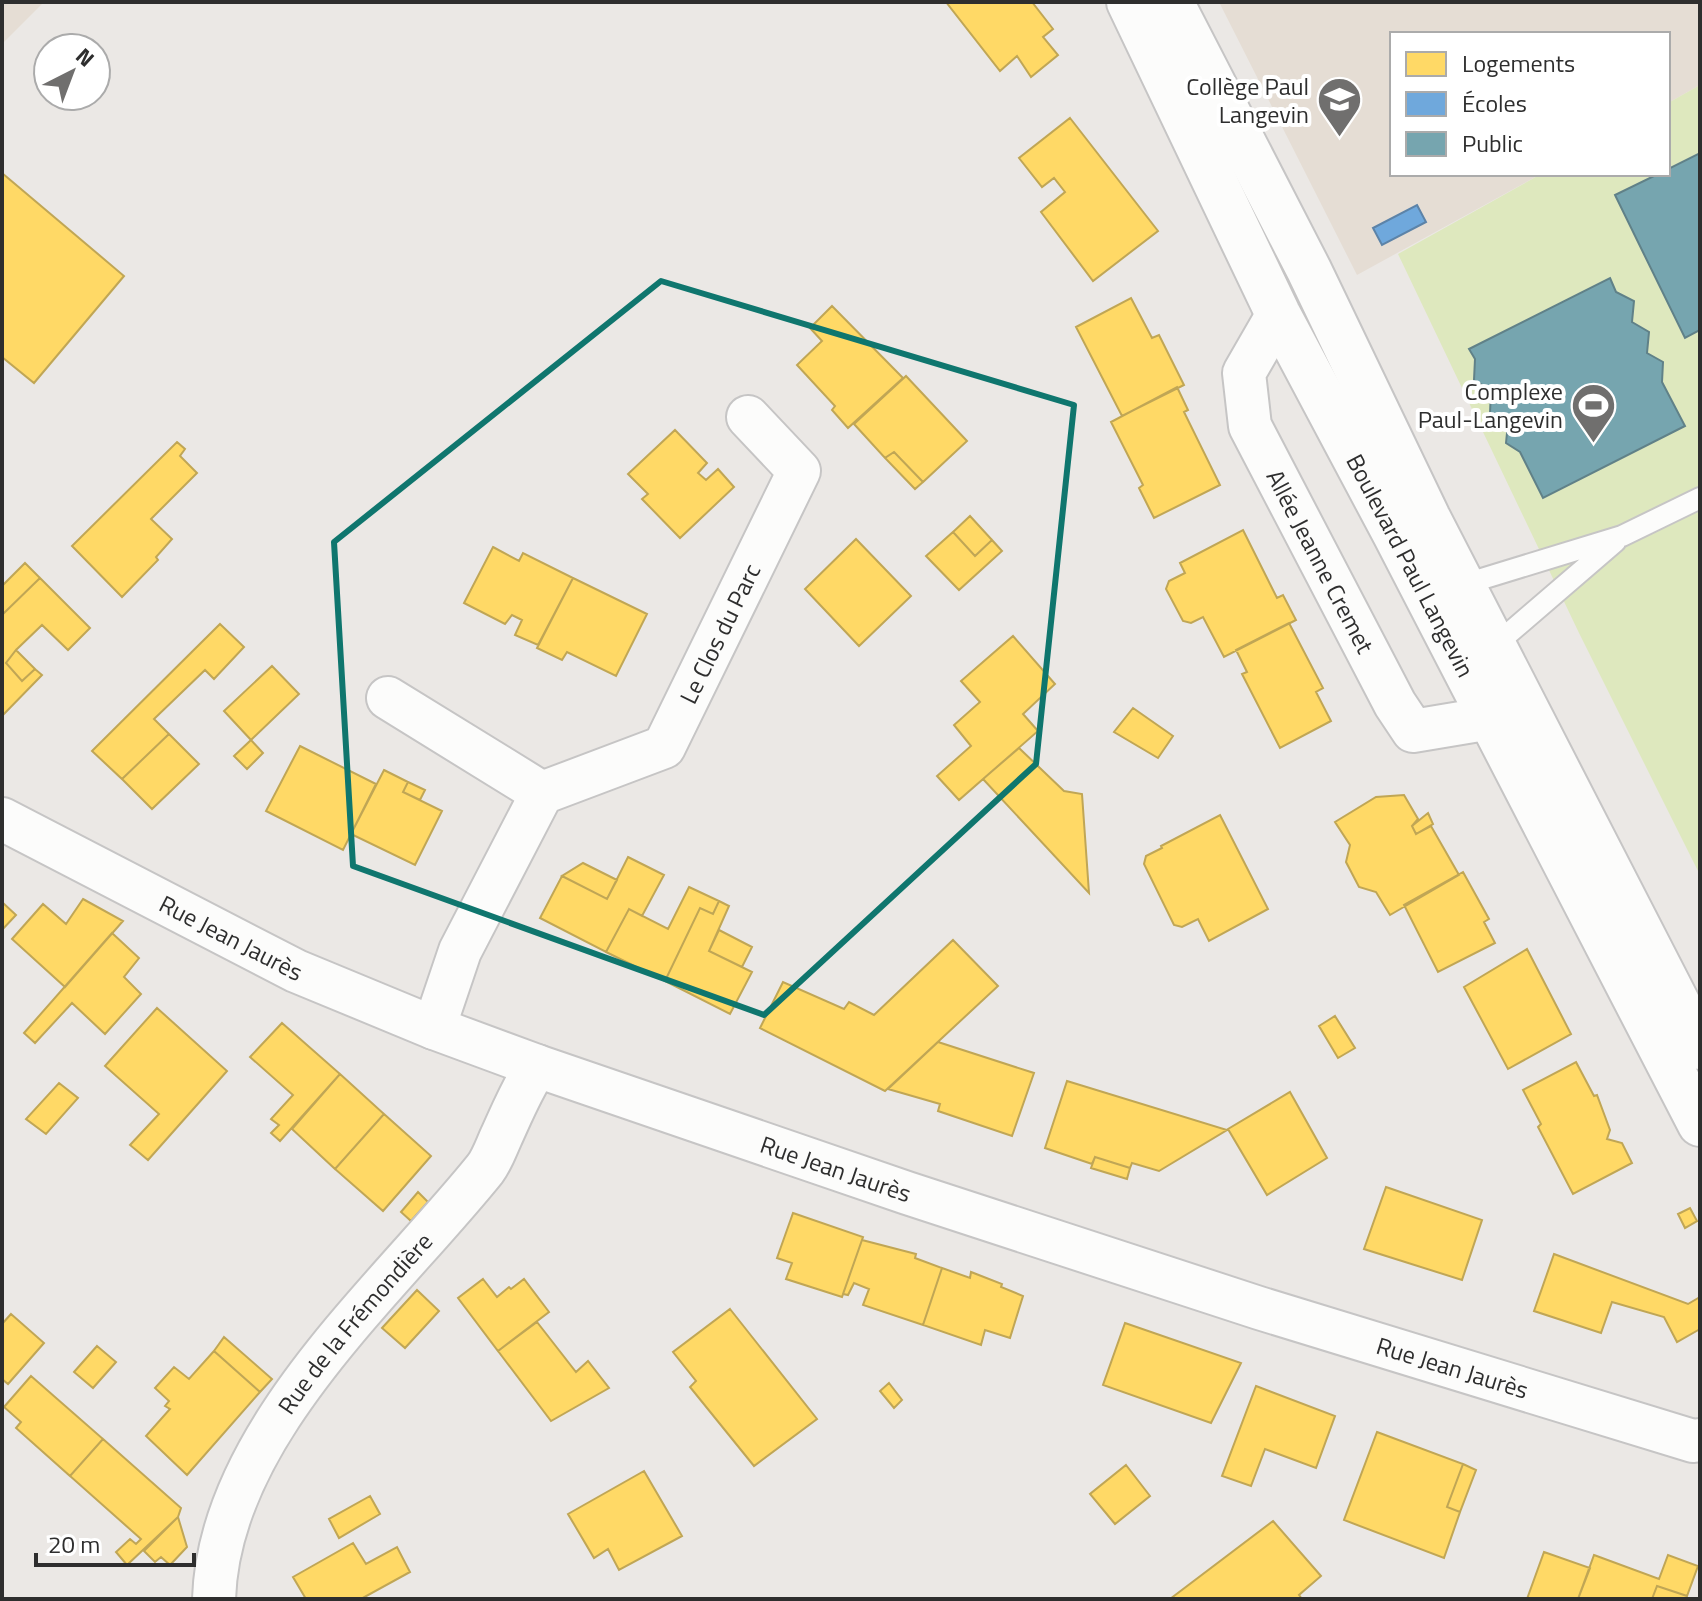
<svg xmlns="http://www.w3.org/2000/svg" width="1702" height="1601" viewBox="0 0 1702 1601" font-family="'Titillium Web',sans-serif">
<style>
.education{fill:#e5ddd4}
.pitch{fill:#dee8be}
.homes{fill:#ffd966;stroke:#c0a655;stroke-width:2}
.schools{fill:#6fa8dc;stroke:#5c83a8;stroke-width:2}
.public{fill:#76a5af;stroke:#608188;stroke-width:2}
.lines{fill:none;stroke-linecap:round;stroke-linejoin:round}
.lane-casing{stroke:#c6c5c5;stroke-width:24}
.street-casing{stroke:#c6c5c5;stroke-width:46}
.secondary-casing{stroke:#c6c5c5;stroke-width:48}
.lane{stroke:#fcfcfb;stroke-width:20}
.street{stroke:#fcfcfb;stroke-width:42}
.secondary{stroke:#fcfcfb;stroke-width:44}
.marked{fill:none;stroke:#0f766e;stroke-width:6;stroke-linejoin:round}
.labels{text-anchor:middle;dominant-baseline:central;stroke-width:8;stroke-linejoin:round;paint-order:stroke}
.poi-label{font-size:24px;fill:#2e2e2e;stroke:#fff;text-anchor:end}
.street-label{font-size:24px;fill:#2e2e2e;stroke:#fff}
</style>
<rect width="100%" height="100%" fill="#ebe8e5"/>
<path class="education" d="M2 2H44L2 44Z
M1219 2H1700V85L1668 103V34H1392V174H1541L1357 275Z"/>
<path class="pitch" d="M1700 85V875L1579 633 1398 254 1541 174H1668V103Z"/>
<path class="homes" d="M946 2H1032L1053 29 1043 37 1058 55 1031 77 1017 56 1000 71Z
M1070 118 1158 231 1093 281 1041 212 1065 192 1054 178 1042 187 1019 158Z
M2 173 124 276 34 383 2 357Z
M1131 298 1152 338 1159 335 1184 385 1122 416 1076 327Z
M832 306 903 378 848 428 832 410 835 406 797 365 822 341 810 328Z
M906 376 967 441 923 482 894 452 885 458 854 424Z
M1177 387 1188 410 1184 412 1220 485 1154 518 1139 488 1143 485 1111 422Z
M675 430 707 463 698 473 706 480 718 469 734 487 680 538 642 499 648 494 628 474Z
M177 442 185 449 180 456 197 473 151 519 172 539 156 557 158 560 122 597 72 546Z
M894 452 923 482 915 489 885 458Z
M970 516 992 540 975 556 953 532Z
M1243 530 1277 598 1283 595 1296 620 1224 657 1203 617 1191 623 1183 621 1166 589 1169 581 1185 573 1180 563Z
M953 532 975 556 992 540 1002 551 959 590 926 556Z
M856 539 911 596 859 646 805 589Z
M493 547 519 561 523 553 573 578 538 645 515 635 522 620 512 615 505 624 464 603Z
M25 563 40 578 2 615V586Z
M40 578 90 628 68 650 42 625 16 650 6 663 22 681 35 669 42 675 2 716V615Z
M573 578 647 614 616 676 567 652 562 660 537 648Z
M1289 623 1323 688 1316 692 1331 721 1280 748 1242 674 1247 672 1236 650Z
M220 624 244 647 214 679 205 670 154 719 169 734 122 779 92 751Z
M1013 636 1055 684 1023 714 1038 731 959 800 937 776 971 746 954 725 980 702 961 681Z
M16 650 35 669 22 681 6 663Z
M272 666 299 694 251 740 224 711Z
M1133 708 1173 736 1158 758 1114 732Z
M169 734 199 764 152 809 122 779Z
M251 740 263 753 247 769 234 756Z
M300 746 376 784 343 850 266 811Z
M1019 748 1064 791 1082 794 1089 893 983 779Z
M384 770 408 782 403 792 442 811 415 865 351 834Z
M408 782 425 790 420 800 403 792Z
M1404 795 1418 819 1412 826 1416 834 1431 826 1459 875 1390 915 1376 892 1359 887 1346 862 1350 845 1335 822 1376 797Z
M1428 813 1433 824 1416 834 1412 826Z
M1220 815 1268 909 1209 941 1198 919 1182 927 1174 925 1144 864 1146 856 1162 848 1161 846Z
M628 857 664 875 642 916 629 909 606 952 540 918 562 876 607 899Z
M583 863 617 880 607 899 562 876Z
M1463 872 1489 919 1484 922 1495 943 1438 972 1404 905Z
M689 887 719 901 713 914 700 908 665 981 606 952 629 909 668 929Z
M83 899 123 921 65 987 12 939 43 904 66 924Z
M719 901 729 906 709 951 752 972 730 1014 665 981 700 908 713 914Z
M2 902 16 915 2 930Z
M719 930 752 947 742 967 709 951Z
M112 933 139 958 124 977 141 994 105 1034 72 1003 35 1043 24 1033Z
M953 940 998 986 885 1091 760 1028 783 982 844 1009 849 1002 874 1015Z
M1527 949 1571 1034 1508 1069 1464 987Z
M157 1008 227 1071 148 1160 130 1145 159 1114 105 1066Z
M1335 1016 1355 1048 1338 1058 1319 1026Z
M282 1023 340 1074 280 1141 271 1133 279 1125 271 1119 293 1095 250 1057Z
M938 1042 1034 1073 1012 1136 938 1111 940 1104 888 1089Z
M1576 1062 1594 1096 1597 1095 1610 1130 1607 1139 1622 1143 1632 1163 1573 1194 1538 1127 1541 1124 1523 1090Z
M340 1074 384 1114 335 1169 292 1129Z
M1067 1081 1227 1130 1159 1171 1132 1163 1130 1168 1095 1157 1092 1164 1045 1148Z
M59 1083 78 1098 46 1134 26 1119Z
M1290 1092 1327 1158 1267 1195 1228 1129Z
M384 1114 431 1156 383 1211 335 1169Z
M1095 1157 1130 1168 1127 1179 1091 1168Z
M1386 1187 1482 1220 1462 1280 1364 1249Z
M418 1192 428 1202 411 1221 401 1212Z
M1690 1208 1697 1221 1685 1228 1678 1214Z
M793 1213 863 1237 842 1297 786 1279 792 1263 777 1258Z
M862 1240 916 1254 915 1258 942 1268 923 1325 863 1305 869 1289 854 1283 848 1295 843 1294Z
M1554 1254 1688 1304 1700 1297V1329L1677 1342 1664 1317 1612 1302 1601 1333 1534 1311Z
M942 1268 970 1278 971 1272 1002 1284 1001 1287 1023 1296 1010 1338 985 1330 981 1345 923 1325Z
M483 1279 497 1297 509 1287 511 1289 524 1279 549 1312 498 1351 458 1298Z
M417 1290 439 1311 405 1348 382 1328Z
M730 1309 817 1419 754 1466 690 1387 696 1381 673 1352Z
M11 1314 44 1343 8 1384 2 1379V1324Z
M537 1322 576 1372 588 1361 609 1388 551 1421 498 1351Z
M1125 1323 1241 1363 1211 1423 1103 1385Z
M224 1337 272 1379 260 1392 214 1351Z
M97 1346 116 1362 93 1388 74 1372Z
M214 1351 260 1392 187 1475 146 1436 170 1409 165 1406 169 1401 155 1388 174 1367 189 1379Z
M31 1376 103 1439 70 1476 16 1428 21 1422 4 1407Z
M889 1383 902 1400 894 1408 880 1391Z
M1256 1386 1335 1416 1316 1468 1265 1449 1251 1486 1222 1476Z
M1377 1432 1463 1464 1447 1507 1460 1512 1444 1558 1344 1520Z
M103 1439 181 1508 178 1517 127 1565 116 1552 130 1539 136 1544 141 1539 70 1476Z
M1463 1464 1476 1470 1460 1512 1447 1507Z
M1126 1465 1150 1496 1115 1524 1090 1494Z
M644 1471 682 1536 619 1570 608 1549 594 1558 568 1514Z
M370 1496 380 1514 339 1538 329 1519Z
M178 1517 187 1547 170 1565 161 1557 155 1562 144 1551Z
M1273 1521 1321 1576 1299 1595 1302 1599H1170Z
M353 1543 366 1564 397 1547 410 1572 361 1599H306L293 1577Z
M1544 1552 1590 1568 1578 1599H1527Z
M1594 1555 1659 1579 1668 1555 1698 1566 1687 1596 1657 1586 1652 1599H1578Z
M1657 1586 1687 1596 1686 1599H1652Z"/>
<path class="schools" d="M1417 205 1426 222 1382 245 1373 228Z"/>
<path class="public" d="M1700 153V330L1685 338 1615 195 1658 174H1668V169Z
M1610 278 1616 292 1634 301 1632 322 1649 332 1647 353 1663 362 1662 382 1685 426 1543 498 1520 452 1506 443 1508 423 1490 413 1491 390 1474 380 1475 359 1469 349Z"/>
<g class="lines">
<defs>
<path id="lane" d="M1462 585 1622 536 1700 498
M1494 646 1615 542"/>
<g id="street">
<path id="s1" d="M1278 314 1244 373 1250 426 1395 704 1413 731 1491 718"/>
<path d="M388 698 542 793"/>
<path id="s2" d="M2 819 296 971 434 1028 537 1066 907 1193 1259 1308 1693 1441 1700 1440"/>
<path id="s3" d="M434 1028 460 951 542 793 664 747 799 471 748 417"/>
<path id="s4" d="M214 1599C219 1433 387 1291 485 1169 492 1160 496 1148 501 1137 512 1113 522 1088 537 1066"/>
</g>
<g id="secondary">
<path id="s5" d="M1129 2 1278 314 1395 534 1700 1124"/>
<path d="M1171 2 1309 270 1428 518 1700 1047"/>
</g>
</defs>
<use href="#lane" class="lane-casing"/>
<use href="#street" class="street-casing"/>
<use href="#secondary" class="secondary-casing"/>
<use href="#lane" class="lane"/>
<use href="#street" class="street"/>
<use href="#secondary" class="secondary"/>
</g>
<path class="marked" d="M661 281 1074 405 1036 764 764 1015 353 866 334 542Z"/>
<defs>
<symbol id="school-pin" viewBox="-11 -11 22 30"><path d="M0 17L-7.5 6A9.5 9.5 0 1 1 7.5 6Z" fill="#706f6e" stroke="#fff"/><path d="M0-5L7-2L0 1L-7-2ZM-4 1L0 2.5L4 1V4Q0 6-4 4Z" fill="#fff"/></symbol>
<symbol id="stadium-pin" viewBox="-11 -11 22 30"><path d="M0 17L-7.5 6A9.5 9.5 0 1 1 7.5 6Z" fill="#706f6e" stroke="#fff"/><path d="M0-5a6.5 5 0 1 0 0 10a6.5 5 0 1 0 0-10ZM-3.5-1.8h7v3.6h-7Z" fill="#fff"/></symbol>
</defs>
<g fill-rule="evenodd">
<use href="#school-pin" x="1314" y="74" width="51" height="69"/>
<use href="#stadium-pin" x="1568" y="380" width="51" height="69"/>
</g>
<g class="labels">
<g class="poi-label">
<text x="1309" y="86">Collège Paul<tspan x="1309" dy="28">Langevin</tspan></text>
<text x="1563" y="391">Complexe<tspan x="1563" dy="28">Paul-Langevin</tspan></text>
</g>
<g class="street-label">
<text stroke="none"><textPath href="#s1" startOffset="274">Allée Jeanne Cremet</textPath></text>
<text stroke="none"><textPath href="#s5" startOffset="630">Boulevard Paul Langevin</textPath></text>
<text stroke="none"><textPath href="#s3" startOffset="516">Le Clos du Parc</textPath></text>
<text stroke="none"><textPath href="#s2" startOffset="258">Rue Jean Jaurès</textPath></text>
<text stroke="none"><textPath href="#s2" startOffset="906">Rue Jean Jaurès</textPath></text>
<text stroke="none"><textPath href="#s4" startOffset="316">Rue de la Frémondière</textPath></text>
<text stroke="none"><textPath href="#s2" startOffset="1554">Rue Jean Jaurès</textPath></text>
</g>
</g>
<rect width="1702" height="1601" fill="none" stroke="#2e2e2e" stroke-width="8"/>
<rect x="1390" y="32" width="280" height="144" fill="#ffffff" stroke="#ababab" stroke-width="2"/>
<rect x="1406" y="52" width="40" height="24" fill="#ffd966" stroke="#ababab" stroke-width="2"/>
<text x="1462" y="72" font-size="24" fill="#2e2e2e">Logements</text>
<rect x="1406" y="92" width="40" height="24" fill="#6fa8dc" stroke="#ababab" stroke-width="2"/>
<text x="1462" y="112" font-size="24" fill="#2e2e2e">Écoles</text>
<rect x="1406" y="132" width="40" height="24" fill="#76a5af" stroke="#ababab" stroke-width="2"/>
<text x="1462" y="152" font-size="24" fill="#2e2e2e">Public</text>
<g transform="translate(72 72) rotate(42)"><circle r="38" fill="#ffffff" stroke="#ababab" stroke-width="2"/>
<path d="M0-6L14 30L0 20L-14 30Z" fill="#706f6e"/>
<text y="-12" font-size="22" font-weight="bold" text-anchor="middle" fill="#2e2e2e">N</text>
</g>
<path d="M36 1553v12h158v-12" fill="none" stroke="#2e2e2e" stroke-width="4"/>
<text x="48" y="1553" font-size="24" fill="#2e2e2e" stroke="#ffffff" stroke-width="6" paint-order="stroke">20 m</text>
</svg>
